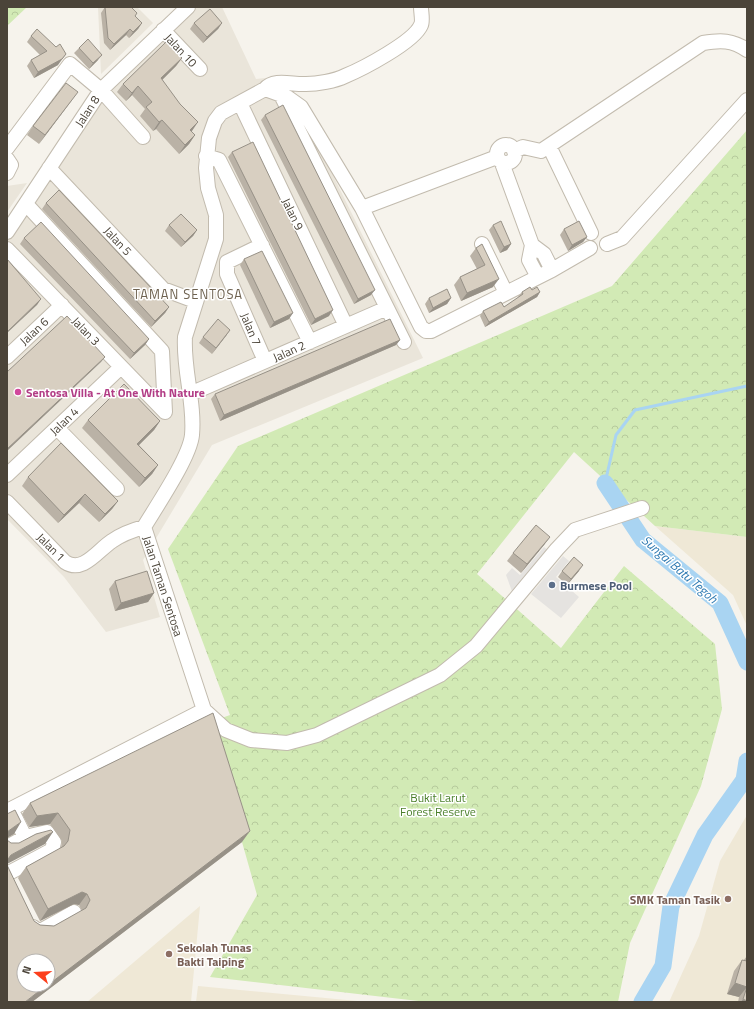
<svg xmlns="http://www.w3.org/2000/svg" width="754" height="1009" viewBox="0 0 754 1009" font-family="'Titillium Web',sans-serif">
<style>
.residential{fill:#eae5da}
.education{fill:#efe8d6}
.forest{fill:url(#forest-crowns)}
.parking{fill:#e5e3e0}
.lines{fill:none;stroke-linecap:round;stroke-linejoin:round}
.stream{stroke:#a9d4f2;stroke-width:3}
.river{stroke:#a9d4f2;stroke-width:17}
.minor-casing{stroke:#c2bbae;stroke-width:16}
.minor{stroke:#fff;stroke-width:14}
.wall{fill:#bab2a6}
.shaded-wall{fill:#979187}
.building{fill:#d8cfc1;stroke:#979187}
.hotel-dot{fill:#d1479c;stroke:#fff;stroke-width:1.5}
.service-dot{fill:#5c6f8a;stroke:#fff;stroke-width:1.5}
.education-dot{fill:#8d6e63;stroke:#fff;stroke-width:1.5}
.labels{text-anchor:middle;dominant-baseline:central;stroke-width:3;stroke-linejoin:round;paint-order:stroke}
.street-label{font-size:12px;fill:#4b4439;stroke:#fff}
.hotel-label{font-size:12px;font-weight:bold;fill:#b23c85;stroke:#fff;text-anchor:start}
.service-label{font-size:12px;font-weight:bold;fill:#4e5e75;stroke:#fff;text-anchor:start}
.park-label{font-size:12px;fill:#4a7f2a;stroke:#fff}
.education-label{font-size:12px;font-weight:bold;fill:#785e54;stroke:#fff;text-anchor:end}
.neighbourhood-label{font-size:13px;letter-spacing:1px;fill:#6e6250;stroke:#fff}
.water-label{font-size:13px;font-style:italic;fill:#2e7ab2;stroke:#fff}
</style>
<defs>
<pattern id="forest-crowns" width="20" height="18" patternUnits="userSpaceOnUse"><rect width="20" height="18" fill="#d2eab5"/><path d="M2 6a3 3 0 1 1 6 0M12 15a3 3 0 1 1 6 0" fill="none" stroke="#b6ca9c"/></pattern>
</defs>
<rect width="100%" height="100%" fill="#f6f3ec"/>
<path class="residential" d="M98 7H137L153 23 101 74Z
M197 7H222L256 79 284 76 423 358 212 445 143 560 160 617 106 632 64 577 7 519V242L111 89Z
M27 183 7 212V186Z"/>
<path class="education" d="M655 526 747 537V626L733 595Z
M747 815V1002H669L699 936 720 861Z
M200 906 191 1002H87Z
M198 986 368 1002H196Z"/>
<path class="forest" d="M7 7H27L7 26Z
M747 130V537L655 526 574 452 477 574 561 648 624 566 715 644 722 709 701 786 630 943 618 1002H427L210 977 257 895 242 842 205 724 230 715 168 549 238 446 612 286Z"/>
<path class="parking" d="M544 547 549 551 513 594 506 575 512 568 520 575Z
M563 556 569 561 556 577 579 597 561 618 531 594Z"/>
<g class="lines">
<path class="stream" d="M605 483 616 435 635 410 747 386"/>
<path class="river" d="M605 483 643 540 720 603 747 662
M642 1002 663 966 671 906 705 835 744 780 747 761"/>
<defs>
<path id="minor" d="M163 30 200 69
M265 89C274 78 293 85 306 84 317 84 335 81 345 76 362 69 414 42 421 25 423 21 421 12 421 7
M280 93 404 342
M240 103 346 326
M497 154a9 9 0 1 1 18 0a9 9 0 1 1-18 0Z
M549 146 591 233
M7 148 70 64 101 90 143 137
M514 151 523 147 541 151 703 43C721 40 732 40 747 50
M206 156 219 160 310 342
M7 159 11 165 7 173
M502 163 532 245 529 260 538 277
M49 168 163 289 195 301
M26 204 162 351 165 412
M362 208 497 157
M7 232 101 90 188 7
M482 244 506 293
M607 244 622 238 747 100
M262 245 227 262V274L265 361
M532 245 544 254 552 270
M7 249 165 412
M7 357 62 305
M190 394 387 308
M57 428 117 489
M7 475 121 367
M7 502 65 562C83 574 98 550 112 541 122 534 133 530 144 527
M204 710 144 527C156 507 190 457 192 435 195 402 183 370 185 337L216 239V215L208 188 206 168 209 138 215 121 221 113 265 89 287 97 301 107 362 208 421 327 426 331H431L552 270 590 248
M204 710 226 730 251 740 287 743 317 735 440 675 476 646 557 549 575 530 642 508
M7 811 204 710
M7 847 25 837 11 809
M7 874 52 850 54 842 47 832 25 837
M33 927 37 930H42L74 912"/>
</defs>
<use href="#minor" class="minor-casing"/>
<use href="#minor" class="minor"/>
</g>
<path class="wall" d="M105 7 120 8 137 13 135 16 142 23 138 29 129 38 126 35 110 50 104 43 101 13Z
M194 23H222L218 29 203 43 190 29Z
M37 29 58 65 34 78 27 66 31 60 40 55 27 42 31 36Z
M79 48 98 60 89 69 74 53Z
M182 58 176 66 162 80 191 131 195 135 189 144 179 154 156 129 153 131 140 116 145 109 132 95 126 101 117 92 123 84Z
M72 100 39 144 27 135 33 126Z
M265 115 371 295 354 304 261 120Z
M232 152 329 316 311 325 228 157Z
M46 203 169 307 165 313 151 327 42 209Z
M169 225 197 230 193 236 181 247 165 231Z
M493 225 511 244 507 250 500 253 489 230Z
M564 229 587 237 583 242 568 251 560 235Z
M24 238 149 339 145 345 130 359 20 244Z
M482 244 493 287 461 301 454 285 460 277 477 269 470 256 476 248Z
M244 259 289 319 270 328 240 265Z
M532 290 540 292 537 297 485 327 480 316 483 311 504 307 519 297H518L522 292Z
M429 298H451L447 304 429 313 425 304Z
M230 330 212 354 199 343 203 337Z
M400 340 396 345 220 421 211 399 215 394Z
M88 420 160 421 154 430 139 445 158 465 152 474 139 487 82 428Z
M28 477 118 501 112 509 99 522 79 503 58 523 22 486Z
M550 537 544 545 521 573 507 561 513 553Z
M562 571H579L567 585 558 577Z
M115 581 154 593 148 602 115 611 109 589Z
M30 803 242 842 32 1002 34 921 40 925 54 926 82 911 79 905 74 904 40 921 18 878 26 867 61 848 62 841 50 824 29 827 22 814Z
M747 956V1002H738L739 997 727 994 734 971 742 960 743 961Z"/>
<path class="shaded-wall" d="M142 23 138 29 129 38 133 32Z
M222 23 218 29 203 43 207 37Z
M130 29 126 35 110 50 114 44Z
M66 54 58 65 34 78 38 72Z
M102 55 98 60 89 69 93 63Z
M182 58 176 66 155 87 161 78Z
M138 86 132 95 126 101 132 93Z
M78 92 39 144 45 135Z
M162 120 156 129 153 131 159 122Z
M198 122 192 131 184 138 190 130Z
M195 135 189 144 179 154 185 145Z
M197 230 193 236 181 247 185 242Z
M587 237 583 242 568 251 572 245Z
M511 244 507 250 500 253 504 247Z
M499 279 493 287 461 301 467 293Z
M375 290 371 295 354 304 358 299Z
M540 292 537 297 485 327 489 322Z
M451 298 447 304 429 313 433 308Z
M41 299 37 305 7 333V332Z
M169 307 165 313 151 327 155 321Z
M333 310 329 316 311 325 315 319Z
M293 313 289 319 270 328 274 322Z
M230 330 226 336 212 354 216 348Z
M149 339 145 345 130 359 134 353Z
M400 340 396 345 220 421 224 415Z
M105 357 101 362 7 451V449Z
M160 421 154 430 131 453 137 444Z
M158 465 152 474 139 487 145 478Z
M85 494 79 503 58 523 64 515Z
M118 501 112 509 99 522 105 514Z
M550 537 544 545 521 573 527 564Z
M583 565 579 571 567 585 571 579Z
M154 593 148 602 115 611 121 603Z
M58 813 50 824 29 827 37 816Z
M21 822 14 834 7 838V832Z
M250 831 242 842 32 1002H25Z
M53 832 45 844 7 864V859L11 855Z
M82 892 87 894 79 905 74 904 40 921 48 909Z
M735 983 747 987 739 997 727 994Z
M743 999 747 1001V1002H741Z"/>
<path class="building" d="M105 7H119L120 8 121 7H131L137 13 135 16 142 23 133 32 130 29 114 44 108 38Z
M210 9 222 23 207 37 194 23Z
M37 29 56 47 60 44 66 54 62 59 38 72 31 60 47 51 31 36Z
M88 39 102 55 93 63 79 48Z
M166 42 182 58 161 78 180 104 198 122 190 130 195 135 185 145 162 120 159 122 146 107 152 102 138 86 132 93 123 84Z
M66 83 78 92 45 135 33 126Z
M283 105 375 290 358 299 265 115Z
M253 142 333 310 315 319 232 152Z
M59 190 169 307 155 321 46 203Z
M181 214 197 230 185 242 169 225Z
M501 221 511 244 504 247 493 225Z
M579 221 587 237 572 245 564 229Z
M41 222 149 339 134 353 24 238Z
M482 244 499 279 467 293 460 277 485 265 476 248Z
M262 251 293 313 274 322 244 259Z
M7 259 41 299 7 332Z
M530 287 532 290 537 287 540 292 489 322 483 311 501 302 504 307 523 294 522 292Z
M447 289 451 298 433 308 429 298Z
M67 316 105 357 7 449V372Z
M218 319 230 330 216 348 203 337Z
M390 319 400 340 224 415 215 394Z
M124 384 160 421 137 444 158 465 145 478 88 420Z
M61 443 118 501 105 514 85 494 64 515 28 477Z
M536 525 550 537 527 564 513 553Z
M574 557 583 565 571 579 562 571Z
M147 571 154 593 121 603 115 581Z
M213 713 250 831 48 985V961H24V985H47L25 1002H7V865L34 921 40 925 54 926 86 908 90 900 87 894 82 892 48 909 26 867 64 846 68 841 70 830 58 813 37 816 30 803Z
M15 810 21 822 7 832V840L11 843H19L36 834 51 830 53 832 11 855 8 859 7 861V814Z
M742 960 747 961V1001L743 999 747 987 735 983Z"/>
<circle class="hotel-dot" cx="18" cy="392" r="4"/>
<circle class="service-dot" cx="552" cy="585" r="4"/>
<g class="education-dot">
<circle cx="728" cy="899" r="4"/>
<circle cx="169" cy="954" r="4"/>
</g>
<g class="labels">
<g class="street-label">
<text transform="translate(181 50) rotate(47)">Jalan 10</text>
<text transform="translate(87 111) rotate(-57)">Jalan 8</text>
<text transform="translate(293 214) rotate(64)">Jalan 9</text>
<text transform="translate(118 241) rotate(47)">Jalan 5</text>
<text transform="translate(251 329) rotate(67)">Jalan 7</text>
<text transform="translate(34 331) rotate(-43)">Jalan 6</text>
<text transform="translate(86 331) rotate(46)">Jalan 3</text>
<text transform="translate(289 351) rotate(-24)">Jalan 2</text>
<text transform="translate(64 421) rotate(-44)">Jalan 4</text>
<text transform="translate(51 547) rotate(45)">Jalan 1</text>
<text transform="translate(163 586) rotate(72)">Jalan Taman Sentosa</text>
</g>
<g class="hotel-label">
<text x="26" y="392">Sentosa Villa - At One With Nature</text>
</g>
<g class="service-label">
<text x="560" y="585">Burmese Pool</text>
</g>
<g class="park-label">
<text x="438" y="797">Bukit Larut<tspan x="438" dy="14">Forest Reserve</tspan></text>
</g>
<g class="education-label">
<text x="720" y="899">SMK Taman Tasik</text>
<text x="177" y="947" text-anchor="start">Sekolah Tunas<tspan x="177" dy="14">Bakti Taiping</tspan></text>
</g>
<g class="neighbourhood-label">
<text x="188" y="294">TAMAN SENTOSA</text>
</g>
<g class="water-label">
<text transform="translate(680 569) rotate(41)">Sungai Batu Tegoh</text>
</g>
</g>
<rect width="754" height="1009" fill="none" stroke="#4b4439" stroke-width="16"/>
<g transform="translate(36 973) rotate(288)"><circle r="19" fill="#ffffff" stroke="#b7b4b0"/>
<path d="M0-3L7 15L0 10L-7 15Z" fill="#fc3f1d"/>
<text y="-6" font-size="11" font-weight="bold" text-anchor="middle" fill="#4b4439">N</text>
</g>
</svg>
